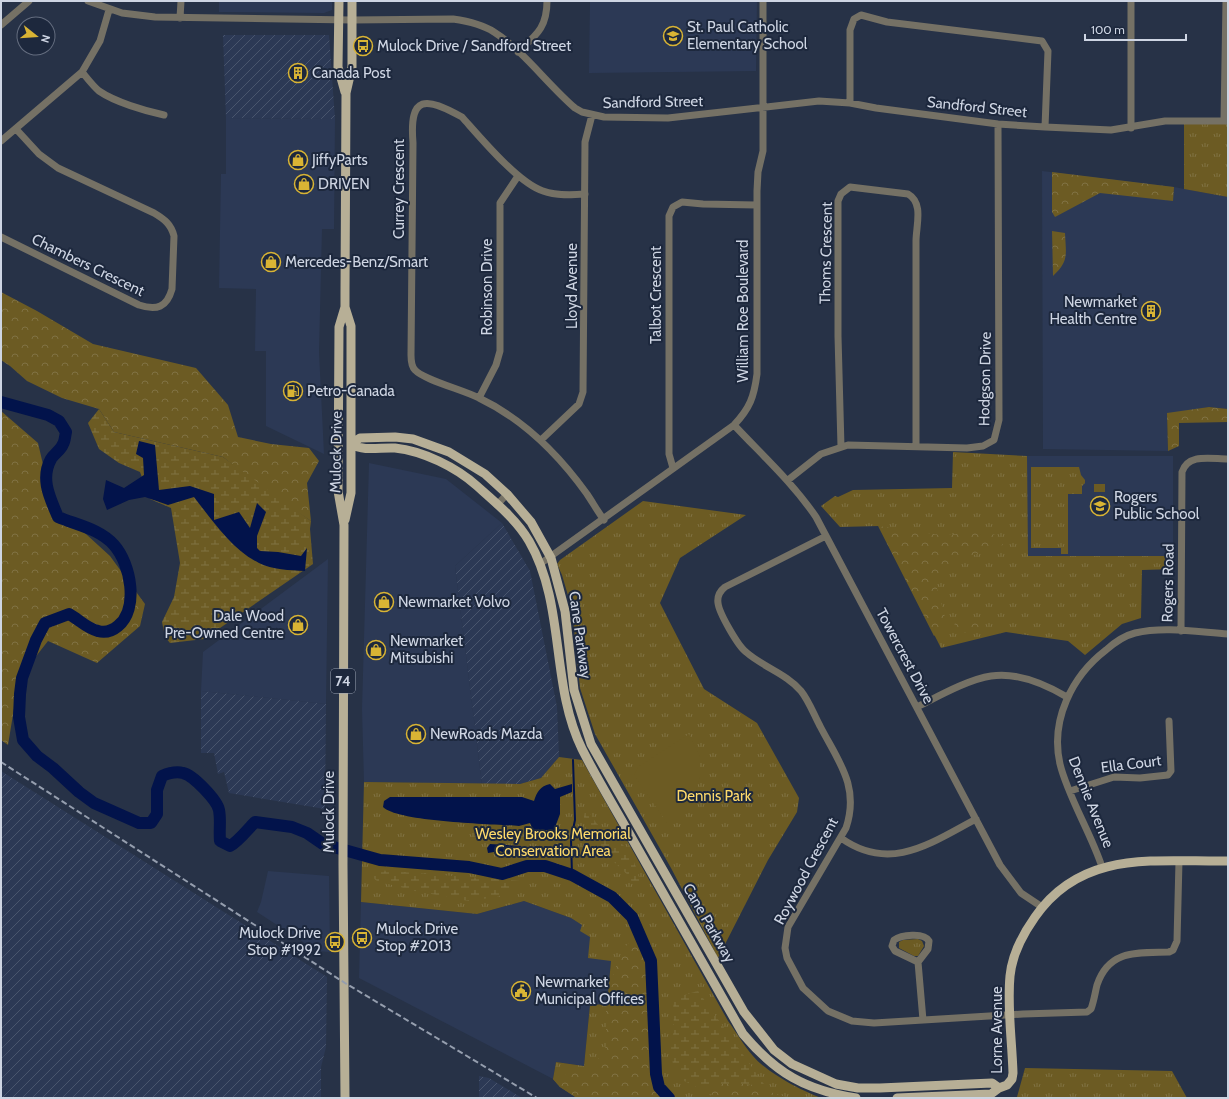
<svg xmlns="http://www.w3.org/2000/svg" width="1229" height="1099" viewBox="0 0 1229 1099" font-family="Cabin,sans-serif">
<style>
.built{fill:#2c3955}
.industrial{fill:url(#industrial-furrows)}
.grass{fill:url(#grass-tufts)}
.forest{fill:url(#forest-crowns)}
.wetland{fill:url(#wetland-marsh)}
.pitch{fill:#6c5b23}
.water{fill:#02134b}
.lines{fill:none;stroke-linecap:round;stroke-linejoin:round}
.stream{stroke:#02134b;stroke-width:2}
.river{stroke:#02134b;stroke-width:12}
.minor{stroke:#757165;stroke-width:7}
.major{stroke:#b7af96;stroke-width:9}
.rail{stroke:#959eae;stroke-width:2;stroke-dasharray:6 3;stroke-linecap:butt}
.labels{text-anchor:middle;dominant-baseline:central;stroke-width:4;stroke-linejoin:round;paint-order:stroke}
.shield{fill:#1d283d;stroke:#99a1b1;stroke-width:1}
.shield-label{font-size:14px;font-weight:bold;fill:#ced5e3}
.poi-label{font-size:15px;fill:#ced5e3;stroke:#1d283d;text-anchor:start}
.street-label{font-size:15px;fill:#ced5e3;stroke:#1d283d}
.park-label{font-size:15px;fill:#feda6a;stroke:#1d283d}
</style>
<defs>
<pattern id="industrial-furrows" width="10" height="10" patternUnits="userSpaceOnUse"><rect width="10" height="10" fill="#2c3955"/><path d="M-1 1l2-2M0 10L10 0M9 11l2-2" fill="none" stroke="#49556d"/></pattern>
<pattern id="grass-tufts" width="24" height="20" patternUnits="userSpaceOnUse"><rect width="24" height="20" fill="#6c5b23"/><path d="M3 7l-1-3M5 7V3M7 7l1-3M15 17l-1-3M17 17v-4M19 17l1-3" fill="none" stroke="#807243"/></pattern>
<pattern id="forest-crowns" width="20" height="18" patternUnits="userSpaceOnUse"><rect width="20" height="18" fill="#6c5b23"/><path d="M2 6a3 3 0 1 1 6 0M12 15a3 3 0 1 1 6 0" fill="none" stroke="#807243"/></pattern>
<pattern id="wetland-marsh" width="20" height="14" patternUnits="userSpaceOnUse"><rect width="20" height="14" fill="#6c5b23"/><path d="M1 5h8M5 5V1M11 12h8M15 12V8" fill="none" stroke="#807243"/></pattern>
</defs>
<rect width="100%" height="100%" fill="#273247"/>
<path class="built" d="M219 1H332V10L324 13 219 12Z
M590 1H757L756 71 589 73Z
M226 118 335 119 334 229H322L319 352 324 454 266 426V351H255L256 289 219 288 221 174H226Z
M1042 171 1174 187 1228 197V409L1209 407 1167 414 1168 451 1043 449Z
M1027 456H1173V556H1027Z
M369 463 446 479 502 523 455 566 482 784 364 782 362 709Z
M328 559 326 704 201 691 203 652Z
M268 871 329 876 330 952 317 951 257 912 261 902Z
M524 901 571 918 583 925 590 937 611 961 607 1004 590 1006 584 1066 556 1062 553 1079 359 978 361 902 477 914Z"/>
<path class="industrial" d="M223 35H329L335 119 226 118Z
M502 523 530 571 557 707 559 757 541 778 520 784H482L455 566Z
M201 691 326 704 325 809 229 793 224 772 218 774 214 753H201Z
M1 771 327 977 326 1047 321 1067V1098H1Z
M479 1076 489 1078 522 1098H479Z"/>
<path class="grass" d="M1184 121H1228V197L1184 189Z
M953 452 1027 456 1028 556H1173L1175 569 1142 570 1141 618 1122 624 1085 655 1068 641 1006 632 941 648 879 526 840 527 821 506 835 496 838 497 853 490 952 488Z
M1031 467H1079L1081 475 1085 480V483L1082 486V494H1068V554H1061V548H1031Z
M1094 484H1105V492H1094Z
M643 501 746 515 680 558 660 603 704 689 757 723 799 798 797 812 768 860 718 958 671 868 595 734 580 688 572 609 562 575 557 564 560 560Z
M559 757 582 760 728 1021C737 1033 744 1046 753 1056 766 1072 803 1092 822 1098H577L560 1087 553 1079 556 1062 584 1066 590 1005 607 1004 611 961 588 958 590 937 580 931 582 925 571 918 524 901 477 914 361 902 364 782 520 784 541 778Z
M918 939 922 941 924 946 918 956H914L899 948V942L903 940Z
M1025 1068 1172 1071 1187 1098H1014L1017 1097Z"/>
<path class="forest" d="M1052 172 1174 187 1173 201 1100 193 1055 217 1052 212Z
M1052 231 1065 233C1066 255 1069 261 1053 276Z
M1 292 37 311 93 344 196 368 228 405 238 437 271 444 309 448 319 461 307 483 311 521 266 491 223 457 114 432 99 409 62 398 27 381 10 366 1 360Z
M1209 407 1228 409V422L1179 423V446L1168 451 1167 413Z
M1 411 38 443 52 503 110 556 145 604 140 626 97 663 48 641 19 678 8 745 1 740Z
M878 526 941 535 982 532 996 535 1003 545 959 560 936 585 947 624 934 636Z
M955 622 985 623 984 632 953 633Z
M639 932 649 968 652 1001 650 1072 663 1098H577L560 1087 553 1079 571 1072 588 1075 606 1046V1009L615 969 624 948Z
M716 1084H746L789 1098H709Z"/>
<path class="wetland" d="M99 409 114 432 223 457 311 521 310 529 313 564 204 639 170 643 165 637 162 622 174 597 180 563 171 508 150 499 140 472 119 463 99 449 88 423Z
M586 806C590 813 594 821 600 827 606 834 619 840 624 846 632 855 642 876 639 889L634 886 629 876 613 861 593 849 586 841 584 816Z
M377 870 520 881V887L497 897 469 901 415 891 377 881 370 875Z
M698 991 766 1087 747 1084H717L699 1088 682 1080 673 1065 671 1048 674 1027 673 998Z"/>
<path class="pitch" d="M689 734 700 757V777L691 805 667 823 634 775 638 767Z"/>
<path class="water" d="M139 441 155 445 159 490 190 486 214 494V520L239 512 250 528 257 503 266 512 257 536V548L260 551 278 552 301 556 307 548 305 571C290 570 272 570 259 563 232 550 212 520 194 497L168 505 145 497 129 500 107 510 103 499 106 480 124 488 144 475 143 458 136 454Z
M550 784 555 789 572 784V792L560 797V814L554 830H533L530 823 519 826C493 824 398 822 383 807L384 801 390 797H522L534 801C537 792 540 786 550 784Z
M490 844 522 846 507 854 500 851 488 853 487 848Z"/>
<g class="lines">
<path class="stream" d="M572 875 571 839 575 820 573 760"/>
<path class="river" d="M1 402 48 415 59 421 66 432C65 436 65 441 63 444 61 450 54 454 51 459 40 479 50 498 58 517 77 525 100 529 114 545 131 564 139 609 118 626 112 631 105 633 98 631 88 629 78 619 69 614L45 623 36 640 22 678 20 694 19 717 23 740 37 756 53 768 79 792 94 803 139 823H151L157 814V790L162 776C169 773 175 771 183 773 193 775 217 800 219 810 221 820 219 830 220 841L230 846C238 842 248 829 255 822L292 827 307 833 323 844 380 860 469 867 502 874 527 866H545L572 875 612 897 632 917 651 961 656 1074 659 1087 669 1098"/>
<path class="minor" d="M88 1 122 13 155 17 352 20 453 19C467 21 482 24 494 32 523 50 548 85 575 108L582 112 604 117 668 118 819 101 850 103 876 108 998 124 1045 127 1111 130 1165 121H1228
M180 18 181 1
M1 25 29 1
M518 52C536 35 547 28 547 1
M82 72C87 78 93 86 99 91 115 102 145 111 164 115
M850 103V30L854 19 861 15 887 22 1042 41 1048 51 1045 127
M1224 121 1226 1
M1131 128V1
M1 141 82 72 100 41 109 10
M585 194C572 195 556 196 543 191 518 183 480 137 462 117 426 97 409 94 413 143L411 355C411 360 411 366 415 370 424 380 464 390 479 398 523 419 559 455 587 494 593 503 598 512 604 520
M1 237 139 305C157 311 167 307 172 289L174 236C171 224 164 219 154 213L58 168 39 154 16 129
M479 398 496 365 500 351V203L518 176
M734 425C762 455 793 483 816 517L1000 865 1021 893 1042 907
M541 440 579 404 583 392 585 142 592 115
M841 447 838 336V201L841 194 850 187 908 194C924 203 916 226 916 241V446
M673 468 669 454V216L673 207 682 202 703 204 756 205
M788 480 821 454 848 445 967 448 983 446 994 440 999 420 998 124
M497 505 507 494
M826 536 725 587C720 591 717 596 718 603 719 613 738 646 746 652 763 667 787 674 801 691 809 701 814 715 820 726 838 761 860 786 846 828L788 927 785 948 787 958 803 988 828 1011 852 1021 874 1023 1023 1014 1087 1012 1091 1009C1094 1001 1095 993 1097 985 1109 949 1138 953 1169 952L1173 950 1177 941 1179 861
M540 564 734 425C750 408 754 397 757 374V191L758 172 763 151V1
M1181 631 1182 472C1188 453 1211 459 1228 459
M917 707C937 697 969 679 991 676 1017 672 1045 684 1067 697
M1070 791 1114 777 1140 778 1168 775 1171 771 1169 721
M841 838C890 873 931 843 976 819
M1102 867C1091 833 1068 797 1060 764 1050 720 1072 676 1106 650 1115 642 1123 636 1135 633 1164 626 1198 632 1228 634
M918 962 895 951 892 946 894 940C901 935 924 932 929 941L928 949 918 962 923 1020"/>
<path class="major" d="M339 1 338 67 345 92
M351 444 360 438 395 437 413 439 449 452 485 474 507 494 531 522 551 558 565 611 574 690 591 744 744 1012 774 1050 792 1064 836 1084 858 1088H880L992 1083 999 1088
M351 444C365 452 380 447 395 448 423 451 456 467 477 486 495 502 517 520 529 541 566 605 550 684 582 749 598 781 617 811 634 842 670 906 707 970 743 1034 776 1073 805 1090 856 1098
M345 520 351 493V326L345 307V292L346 93 352 67V1
M345 1098 343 865 344 525 338 491 339 327 345 307
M897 1098 991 1094 999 1088 1007 1085 1012 1079 1013 1073C1012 1040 1007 1008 1010 976 1012 955 1023 934 1035 917 1082 849 1155 862 1228 861"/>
<path class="rail" d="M1 762 345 983 537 1098"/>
</g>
<defs>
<symbol id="school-ring" viewBox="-11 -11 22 22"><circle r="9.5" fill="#1d283d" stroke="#d9b434" stroke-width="1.5"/><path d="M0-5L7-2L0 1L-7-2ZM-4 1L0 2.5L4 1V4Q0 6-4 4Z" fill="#d9b434"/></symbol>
<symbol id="bus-ring" viewBox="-11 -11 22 22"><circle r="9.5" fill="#1d283d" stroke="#d9b434" stroke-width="1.5"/><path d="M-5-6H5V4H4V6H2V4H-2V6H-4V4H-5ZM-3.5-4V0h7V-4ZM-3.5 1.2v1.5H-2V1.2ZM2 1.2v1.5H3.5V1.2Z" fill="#d9b434"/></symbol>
<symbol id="building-ring" viewBox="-11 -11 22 22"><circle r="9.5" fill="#1d283d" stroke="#d9b434" stroke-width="1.5"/><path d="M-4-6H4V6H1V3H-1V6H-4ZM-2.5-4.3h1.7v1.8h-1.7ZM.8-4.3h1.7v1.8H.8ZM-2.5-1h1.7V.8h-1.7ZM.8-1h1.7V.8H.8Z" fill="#d9b434"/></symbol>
<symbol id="shop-ring" viewBox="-11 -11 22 22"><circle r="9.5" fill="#1d283d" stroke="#d9b434" stroke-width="1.5"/><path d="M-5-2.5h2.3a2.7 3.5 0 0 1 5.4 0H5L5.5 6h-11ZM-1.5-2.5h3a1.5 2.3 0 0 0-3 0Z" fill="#d9b434"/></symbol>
<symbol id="fuel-ring" viewBox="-11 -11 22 22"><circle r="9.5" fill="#1d283d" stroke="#d9b434" stroke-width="1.5"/><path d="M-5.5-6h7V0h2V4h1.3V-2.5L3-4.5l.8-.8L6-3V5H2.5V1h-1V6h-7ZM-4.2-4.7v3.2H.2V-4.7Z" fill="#d9b434"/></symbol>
<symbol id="civic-ring" viewBox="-11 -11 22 22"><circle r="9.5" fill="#1d283d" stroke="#d9b434" stroke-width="1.5"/><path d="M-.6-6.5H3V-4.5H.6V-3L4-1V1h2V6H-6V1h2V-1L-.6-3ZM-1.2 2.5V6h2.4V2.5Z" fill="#d9b434"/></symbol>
</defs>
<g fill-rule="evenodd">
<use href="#school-ring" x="662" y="25" width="22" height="22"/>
<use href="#bus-ring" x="352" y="35" width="22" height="22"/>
<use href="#building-ring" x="287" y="62" width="22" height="22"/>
<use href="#shop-ring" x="287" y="149" width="22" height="22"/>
<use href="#shop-ring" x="293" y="173" width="22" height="22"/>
<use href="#shop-ring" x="260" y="251" width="22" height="22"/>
<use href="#building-ring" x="1140" y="300" width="22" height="22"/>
<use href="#fuel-ring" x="282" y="380" width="22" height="22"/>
<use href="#school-ring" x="1089" y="495" width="22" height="22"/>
<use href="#shop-ring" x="373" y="591" width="22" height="22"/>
<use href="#shop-ring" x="287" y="614" width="22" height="22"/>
<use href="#shop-ring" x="365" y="639" width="22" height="22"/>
<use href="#shop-ring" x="405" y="723" width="22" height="22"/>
<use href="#bus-ring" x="351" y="927" width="22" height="22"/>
<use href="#bus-ring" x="324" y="931" width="22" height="22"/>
<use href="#civic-ring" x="510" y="980" width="22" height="22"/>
</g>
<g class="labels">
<rect class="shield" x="331" y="669" width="24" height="24" rx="3"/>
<g class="shield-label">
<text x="343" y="681">74</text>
</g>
<g class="poi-label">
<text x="687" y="27">St. Paul Catholic<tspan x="687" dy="17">Elementary School</tspan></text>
<text x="377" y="46">Mulock Drive / Sandford Street</text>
<text x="312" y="73">Canada Post</text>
<text x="312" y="160">JiffyParts</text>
<text x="318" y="184">DRIVEN</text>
<text x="285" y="262">Mercedes-Benz/Smart</text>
<text x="1137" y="302" text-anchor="end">Newmarket<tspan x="1137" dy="17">Health Centre</tspan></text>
<text x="307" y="391">Petro-Canada</text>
<text x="1114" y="497">Rogers<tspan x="1114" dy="17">Public School</tspan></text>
<text x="398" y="602">Newmarket Volvo</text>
<text x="284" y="616" text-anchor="end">Dale Wood<tspan x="284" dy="17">Pre-Owned Centre</tspan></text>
<text x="390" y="641">Newmarket<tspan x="390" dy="17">Mitsubishi</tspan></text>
<text x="430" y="734">NewRoads Mazda</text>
<text x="376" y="929">Mulock Drive<tspan x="376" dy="17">Stop #2013</tspan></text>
<text x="321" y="933" text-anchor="end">Mulock Drive<tspan x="321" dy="17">Stop #1992</tspan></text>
<text x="535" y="982">Newmarket<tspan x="535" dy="17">Municipal Offices</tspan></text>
</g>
<g class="street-label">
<text transform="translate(653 102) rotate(-1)">Sandford Street</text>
<text transform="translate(977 107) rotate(6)">Sandford Street</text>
<text transform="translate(399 189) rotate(-90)">Currey Crescent</text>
<text transform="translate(826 253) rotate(-89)">Thoms Crescent</text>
<text transform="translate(88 265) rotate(26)">Chambers Crescent</text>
<text transform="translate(572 286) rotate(-90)">Lloyd Avenue</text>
<text transform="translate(487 287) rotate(-90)">Robinson Drive</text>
<text transform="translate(656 295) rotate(-90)">Talbot Crescent</text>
<text transform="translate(743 311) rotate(-90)">William Roe Boulevard</text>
<text transform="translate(985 379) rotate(-89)">Hodgson Drive</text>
<text transform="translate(336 452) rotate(-89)">Mulock Drive</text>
<text transform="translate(1168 583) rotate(-89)">Rogers Road</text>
<text transform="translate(580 635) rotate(82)">Cane Parkway</text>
<text transform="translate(905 656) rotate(62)">Towercrest Drive</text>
<text transform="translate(1131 764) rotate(-7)">Ella Court</text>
<text transform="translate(1091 802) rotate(68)">Dennie Avenue</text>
<text transform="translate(329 812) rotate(-90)">Mulock Drive</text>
<text transform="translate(806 871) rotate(-62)">Roywood Crescent</text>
<text transform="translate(709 923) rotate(60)">Cane Parkway</text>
<text transform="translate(997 1030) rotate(-90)">Lorne Avenue</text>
</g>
<g class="park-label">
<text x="714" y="796">Dennis Park</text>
<text x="553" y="834">Wesley Brooks Memorial<tspan x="553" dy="17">Conservation Area</tspan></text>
</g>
</g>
<rect width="1229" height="1099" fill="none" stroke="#ced5e3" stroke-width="4"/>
<g transform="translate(36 36) rotate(107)"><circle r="19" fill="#1d283d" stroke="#646d7f"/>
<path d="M0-3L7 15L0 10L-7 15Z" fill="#d9b434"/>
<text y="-6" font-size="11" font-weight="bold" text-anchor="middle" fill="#ced5e3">N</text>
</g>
<path d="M1085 34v6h101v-6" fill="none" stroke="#ced5e3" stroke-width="2"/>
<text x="1091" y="34" font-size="12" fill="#ced5e3" stroke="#1d283d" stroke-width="3" paint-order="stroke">100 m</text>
</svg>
